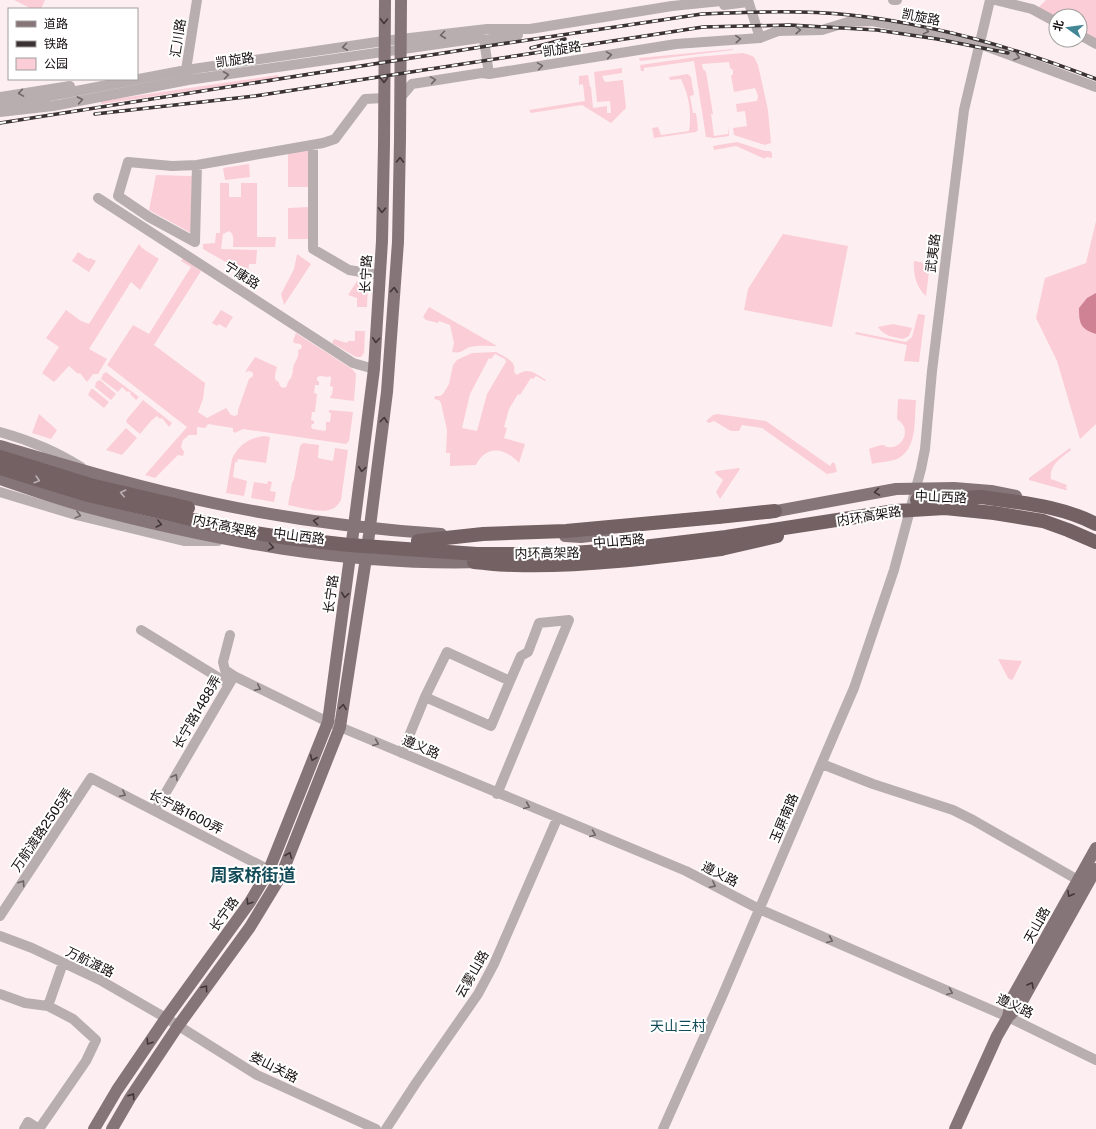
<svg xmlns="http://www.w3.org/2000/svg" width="1096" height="1129" viewBox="0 0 1096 1129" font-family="'Public Sans','Noto Sans SC',sans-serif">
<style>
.green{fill:#fbcdd6;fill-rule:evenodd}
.water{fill:#cf8294}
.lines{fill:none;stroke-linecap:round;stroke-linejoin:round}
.minor{stroke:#b8aeb0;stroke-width:10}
.major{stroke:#867578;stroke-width:12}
.highway{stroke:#746164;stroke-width:14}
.rail-casing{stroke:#3a3233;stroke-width:3.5}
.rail{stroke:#fff;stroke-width:2;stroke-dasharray:6;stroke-linecap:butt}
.highway-bridge{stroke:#746164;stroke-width:14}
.oneway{stroke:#413638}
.oneway2{stroke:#6e6567}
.oneway3{stroke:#bab0b2}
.labels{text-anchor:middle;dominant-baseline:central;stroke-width:4;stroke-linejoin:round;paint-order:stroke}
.street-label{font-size:13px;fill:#130c0d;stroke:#fff}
.neighbourhood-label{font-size:14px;fill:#124b57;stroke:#fff}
.district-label{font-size:17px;font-weight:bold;fill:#124b57;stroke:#fff}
</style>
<rect width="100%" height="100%" fill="#fdeff1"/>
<path class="green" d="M14 0H45L41 9H32Z
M1046 0H1096V41L1080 32V16H1056V18L1038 8Z
M733 49V50L640 61 639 58Z
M743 53 750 55 754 57 758 65 768 110 771 143 765 145 734 135 733 128 747 126 745 111 737 112 736 104 757 101 758 96 755 88 734 92 731 76 733 74V70L730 68 729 62 702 64 703 69 706 72 713 114H711L714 136 728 134V126L729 136 714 138 706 137 694 61 644 68V71H641L640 65 696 57Z
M622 68V73L602 76 605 82 623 80 626 108 611 123 582 105 531 113 529 110 585 101 583 84 579 85V76L588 75 590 87H591L593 108 607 106V113H611L610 101 597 102 594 72Z
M688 74 691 77 694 95 690 96 693 113H696L698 130 696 132 654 138 652 128 658 127 661 135 689 131C692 112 689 96 681 79L670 80 669 77Z
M278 75 279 78 101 104V101Z
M737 142 765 151H770L772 153V158L766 157 765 159 736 146 714 150 713 146Z
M309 149 310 187H288V153Z
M249 164 250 177 225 180 223 168Z
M156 175 192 176 191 233 149 210Z
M220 183H229V197H241V183H257V237H276L275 247H233C233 240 235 235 229 231L223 234 221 249 257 250 256 264H249L248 272 238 269 203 249V244L215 243 216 233H220Z
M309 207V239H288V208Z
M1096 221V424L1080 439 1057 361 1036 318 1045 278 1086 263Z
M783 234 848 246 832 327 744 310 748 289Z
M139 244 142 248 159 259 140 290 131 282 89 349 107 359 98 374H93L87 382 80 373 78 374 69 366 54 382 42 373 59 347 46 338 66 310 81 321 89 324Z
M78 252 89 259 90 258 96 261 89 272 72 261Z
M297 254 311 264 284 305 281 294 294 269Z
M183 258 201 271 154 345 205 383 203 399 198 412 207 418 226 408 231 415 235 416 238 414V410L249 379 253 376V373L250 371 245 372 255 357 277 367C276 373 272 380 279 382V384L281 387 284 388 287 386C287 381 291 380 292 375 294 369 292 374 293 369 294 361 300 358 298 350L301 349 302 346 300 344 294 343 293 341 296 333 352 369 356 374 354 401 330 398 331 395H332L333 387 330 386 331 378 330 376 328 377 321 376 317 377V380L319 382V385H315L314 393 317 394 315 412H312L311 420 314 421V424H312L311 427 313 429 325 431 326 429V422H330L331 413H329V410L353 412 349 441 346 444 243 429 235 433 233 431V428L208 424 205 428 197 427V435H189L183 440 181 447 184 452 183 456 178 455 155 478 145 475 187 427 107 365 133 325 149 334 191 267 181 261Z
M914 261 930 264 926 296C916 287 913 273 914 261Z
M357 281 368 282 367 307H357V298L348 295Z
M429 307 497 346C489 346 478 345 470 347 463 349 463 354 452 352L454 343 450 325 439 321 438 323 426 320 423 317Z
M221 310 233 317 226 328 219 324 217 326 212 323Z
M918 314 925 315 919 362 904 361 907 345 855 334 856 332 906 342 912 337Z
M893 324 912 328 909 336 903 339C893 337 884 336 878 327Z
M355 331H365L364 353 361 357H356L332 343 334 339 347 343 348 341H355Z
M496 352C505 357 517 361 514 372L517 375C528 366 536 374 546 380L545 381 536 376 533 379 531 378 520 395 518 394 509 409 504 427 507 428 504 438 525 444 519 463C506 448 486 444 476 465L450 466V453H446L447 430 441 403 439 400 434 399 435 396H440L443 394 449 384 453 365 457 360 472 353ZM495 354 505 359 506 362 487 394 477 431 462 428 470 394 489 358 491 359Z
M106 372 139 397 136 400 130 394 131 393 128 391 127 392 122 387 118 392 101 379 103 374Z
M100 380 116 394 111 400 95 387 96 382Z
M91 389H93L109 402 104 408 88 395Z
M898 399 916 400C914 419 918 449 897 459 889 462 880 462 872 464L869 449C873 447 877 446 882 445 886 445 883 446 888 447 896 449 905 441 905 432 905 426 901 422 897 419Z
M143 400 172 423 169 427 162 418 160 419 157 416 151 421 140 434 126 422 127 419Z
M39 414 57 430 51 439 32 433Z
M717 414 766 421 830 466 833 462 835 464 837 472 827 474 762 428 742 425 739 431H731L714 421 709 423 706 421 713 415Z
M126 428 137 438 122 455 106 450Z
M264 436 270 437 266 463 238 459 237 462H235L233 477 247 481 244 496 226 493 232 459C238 445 249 438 264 436Z
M303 443 319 445 318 458 333 461 335 448 348 450 341 500C339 503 336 508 332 509 323 514 299 507 288 505L292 483 294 479 300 446Z
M1070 448 1071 450C1061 458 1049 465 1051 479L1067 485 1066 488 1068 490H1065L1029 480V478Z
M739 468 740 469 720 499 716 492 723 480 715 473 716 471Z
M268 481 272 482 270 491 276 492 274 502 251 498 254 482 267 484Z
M998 659 1022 661 1013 679 1011 680 1008 678Z"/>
<path class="water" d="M1096 293V334C1080 329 1079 323 1079 308L1087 298Z"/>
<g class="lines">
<path class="minor" d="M748 0 760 38
M893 0H897
M995 0 1032 9 1056 22
M724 5 748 2
M1080 35 1096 44
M484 40 518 35
M187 75 186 70 197 0
M0 97 70 86
M401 97 412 84 482 73 489 74
M3 105 186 70 384 41 487 29H530L672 6 731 0
M0 112 53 106 188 80 480 38 484 40 489 74 676 44 760 38 778 31 822 30 848 22 872 21 954 37 980 44 1096 87
M313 145V249L349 270 380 275
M197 165 195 242 149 217 118 196 128 162 172 166 197 165 323 143 335 139 365 99 384 98
M98 198 353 363 374 369
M0 432C29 440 56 451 81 467
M0 492 76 515 184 541H218
M141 630 229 684
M230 635 223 662 225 670 234 676
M425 697 447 652 510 681 521 656 528 652 539 623 569 620 497 794
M402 753 425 697 491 726 510 681
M822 764 873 784 953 810 973 820 1078 880
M155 811 234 676 328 722 686 871 759 909 1008 1017 1096 1060
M0 916 91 778 269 870
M0 936 32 948 100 980 166 1018 257 1075 376 1129
M0 994 25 1003 48 1006 73 1019 96 1040 86 1061 39 1129 28 1122 24 1129
M48 1006 63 963
M386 1129 416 1083 478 994 494 964 557 819
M663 1129 721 999 838 725 854 688 894 570 921 469 925 449 932 371 964 110 990 0"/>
<path class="major" d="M0 446C71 467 141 488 213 503 288 519 364 529 441 534
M0 479C29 489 57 499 87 507 216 541 349 566 483 562
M766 513 896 489 954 488 991 491 1016 496
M565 536 581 537 605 534
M1008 1017 1011 1000 1096 848
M94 1129 117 1090 166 1018 250 902 269 870 328 722 354 526 374 369 382 241 384 145 385 0
M112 1129 130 1098 178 1026 250 927 281 876 340 727 366 558 387 392 398 242 400 139 401 0
M955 1129 997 1036 1008 1017 1020 1005 1096 869"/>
<path class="highway" d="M981 497C1021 503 1059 505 1096 524
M718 517 775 511
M721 549 777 536"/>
<defs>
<path id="rail" d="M531 48 565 39
M95 114 255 96 703 27 790 25 877 30 937 39 1008 53
M0 123 494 45 702 14C751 12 801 10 850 15 935 24 1016 48 1096 79"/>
</defs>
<use href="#rail" class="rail-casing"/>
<use href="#rail" class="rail"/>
<path class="highway-bridge" d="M0 457 90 485 188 508
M0 468 88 495 237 530 287 538 349 545 477 554H555L618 550 726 537 895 511 945 508 994 513 1043 521 1068 530 1096 542
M917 500 981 497
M418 541 483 534 566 531 718 517
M474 562C487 563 500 565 514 565 583 567 652 558 721 549"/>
</g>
<defs><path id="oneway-chevron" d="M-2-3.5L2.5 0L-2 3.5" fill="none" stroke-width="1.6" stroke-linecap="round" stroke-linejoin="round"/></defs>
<g class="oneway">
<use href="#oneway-chevron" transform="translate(384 21) rotate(91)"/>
<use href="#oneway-chevron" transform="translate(384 80) rotate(90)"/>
<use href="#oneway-chevron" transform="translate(400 160) rotate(-89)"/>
<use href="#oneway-chevron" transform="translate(382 210) rotate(92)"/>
<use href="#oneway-chevron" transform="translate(394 290) rotate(-86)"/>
<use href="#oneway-chevron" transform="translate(376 340) rotate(94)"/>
<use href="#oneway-chevron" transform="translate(384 420) rotate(-83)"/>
<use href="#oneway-chevron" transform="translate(362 469) rotate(97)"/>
<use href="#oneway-chevron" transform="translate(877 492) rotate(171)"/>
<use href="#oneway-chevron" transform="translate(316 521) rotate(-172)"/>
<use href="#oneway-chevron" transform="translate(159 524) rotate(14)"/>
<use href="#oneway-chevron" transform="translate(271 547) rotate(10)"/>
<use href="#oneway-chevron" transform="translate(345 595) rotate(98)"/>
<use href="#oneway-chevron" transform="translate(343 707) rotate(-82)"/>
<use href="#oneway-chevron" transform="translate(313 758) rotate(112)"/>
<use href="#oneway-chevron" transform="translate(289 855) rotate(-68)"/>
<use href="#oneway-chevron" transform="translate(1070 894) rotate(119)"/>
<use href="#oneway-chevron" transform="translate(249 902) rotate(124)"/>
<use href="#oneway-chevron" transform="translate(1031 985) rotate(-61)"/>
<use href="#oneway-chevron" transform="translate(205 988) rotate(-54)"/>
<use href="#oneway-chevron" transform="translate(149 1042) rotate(124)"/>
<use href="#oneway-chevron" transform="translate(132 1096) rotate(-57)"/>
</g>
<g class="oneway2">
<use href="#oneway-chevron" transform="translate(798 30) rotate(-2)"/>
<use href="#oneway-chevron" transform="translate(926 31) rotate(12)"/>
<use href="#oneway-chevron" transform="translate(443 35) rotate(173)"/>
<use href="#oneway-chevron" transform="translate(738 39) rotate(-4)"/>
<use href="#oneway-chevron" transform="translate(345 47) rotate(172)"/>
<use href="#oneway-chevron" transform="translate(609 55) rotate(-9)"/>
<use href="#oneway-chevron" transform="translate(1017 57) rotate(19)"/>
<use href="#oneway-chevron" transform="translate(540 66) rotate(-9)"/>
<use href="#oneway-chevron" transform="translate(226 75) rotate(-8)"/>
<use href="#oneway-chevron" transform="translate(433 80) rotate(-9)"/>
<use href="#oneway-chevron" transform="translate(21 93) rotate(171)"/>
<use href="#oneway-chevron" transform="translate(80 100) rotate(-11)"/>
<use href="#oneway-chevron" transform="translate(78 515) rotate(15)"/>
<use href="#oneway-chevron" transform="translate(258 688) rotate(26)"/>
<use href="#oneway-chevron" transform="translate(376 743) rotate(23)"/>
<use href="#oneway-chevron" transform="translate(175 777) rotate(-60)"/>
<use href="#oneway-chevron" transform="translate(123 794) rotate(27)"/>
<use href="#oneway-chevron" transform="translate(527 806) rotate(23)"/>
<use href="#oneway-chevron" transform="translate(593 834) rotate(22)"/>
<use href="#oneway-chevron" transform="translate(22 883) rotate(-56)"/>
<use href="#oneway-chevron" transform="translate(713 885) rotate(27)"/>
<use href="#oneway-chevron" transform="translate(830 940) rotate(23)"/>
<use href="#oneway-chevron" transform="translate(950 992) rotate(23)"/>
</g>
<g class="oneway3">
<use href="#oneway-chevron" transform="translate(37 480) rotate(17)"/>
<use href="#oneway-chevron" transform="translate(123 493) rotate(-167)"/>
</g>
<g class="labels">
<g class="street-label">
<text transform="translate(921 17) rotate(11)">凯旋路</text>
<text transform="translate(178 38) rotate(-81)">汇川路</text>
<text transform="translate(562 49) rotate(-9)">凯旋路</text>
<text transform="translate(235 60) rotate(-8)">凯旋路</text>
<text transform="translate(933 253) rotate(-83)">武夷路</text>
<text transform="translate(366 274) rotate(-87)">长宁路</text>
<text transform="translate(242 275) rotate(33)">宁康路</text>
<text transform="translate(941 497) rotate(2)">中山西路</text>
<text transform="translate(869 516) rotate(-9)">内环高架路</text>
<text transform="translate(225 526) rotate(12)">内环高架路</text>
<text transform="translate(299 536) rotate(7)">中山西路</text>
<text transform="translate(619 541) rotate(-5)">中山西路</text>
<text transform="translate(547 553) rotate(-1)">内环高架路</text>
<text transform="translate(331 594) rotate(-82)">长宁路</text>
<text transform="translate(197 712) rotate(-60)">长宁路1488弄</text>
<text transform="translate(421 747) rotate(23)">遵义路</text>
<text transform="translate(186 812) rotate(27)">长宁路1600弄</text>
<text transform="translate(784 818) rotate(-67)">玉屏南路</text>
<text transform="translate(42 830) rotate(-56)">万航渡路2505弄</text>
<text transform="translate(720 874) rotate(27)">遵义路</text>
<text transform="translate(224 914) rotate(-54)">长宁路</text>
<text transform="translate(1037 925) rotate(-61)">天山路</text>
<text transform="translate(90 962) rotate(26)">万航渡路</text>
<text transform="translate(472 974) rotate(-60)">云雾山路</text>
<text transform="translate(1015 1006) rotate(25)">遵义路</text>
<text transform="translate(274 1067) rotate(27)">娄山关路</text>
</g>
<g class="neighbourhood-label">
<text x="678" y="1026">天山三村</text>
</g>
<g class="district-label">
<text x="253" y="875">周家桥街道</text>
</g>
</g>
<rect x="8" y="8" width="130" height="72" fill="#ffffff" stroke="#a19e9e"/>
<rect x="16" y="21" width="20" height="6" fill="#867578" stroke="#a19e9e"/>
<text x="44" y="28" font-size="12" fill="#130c0d">道路</text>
<rect x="16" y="41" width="20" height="6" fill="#3a3233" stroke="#a19e9e"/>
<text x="44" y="48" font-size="12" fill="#130c0d">铁路</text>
<rect x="16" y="58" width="20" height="12" fill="#fbcdd6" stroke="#a19e9e"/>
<text x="44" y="68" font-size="12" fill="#130c0d">公园</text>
<g transform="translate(1068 28) rotate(284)"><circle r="19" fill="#ffffff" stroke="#a19e9e"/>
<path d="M0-3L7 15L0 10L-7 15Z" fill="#428695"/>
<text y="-6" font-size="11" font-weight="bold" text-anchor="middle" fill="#130c0d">北</text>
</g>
</svg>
